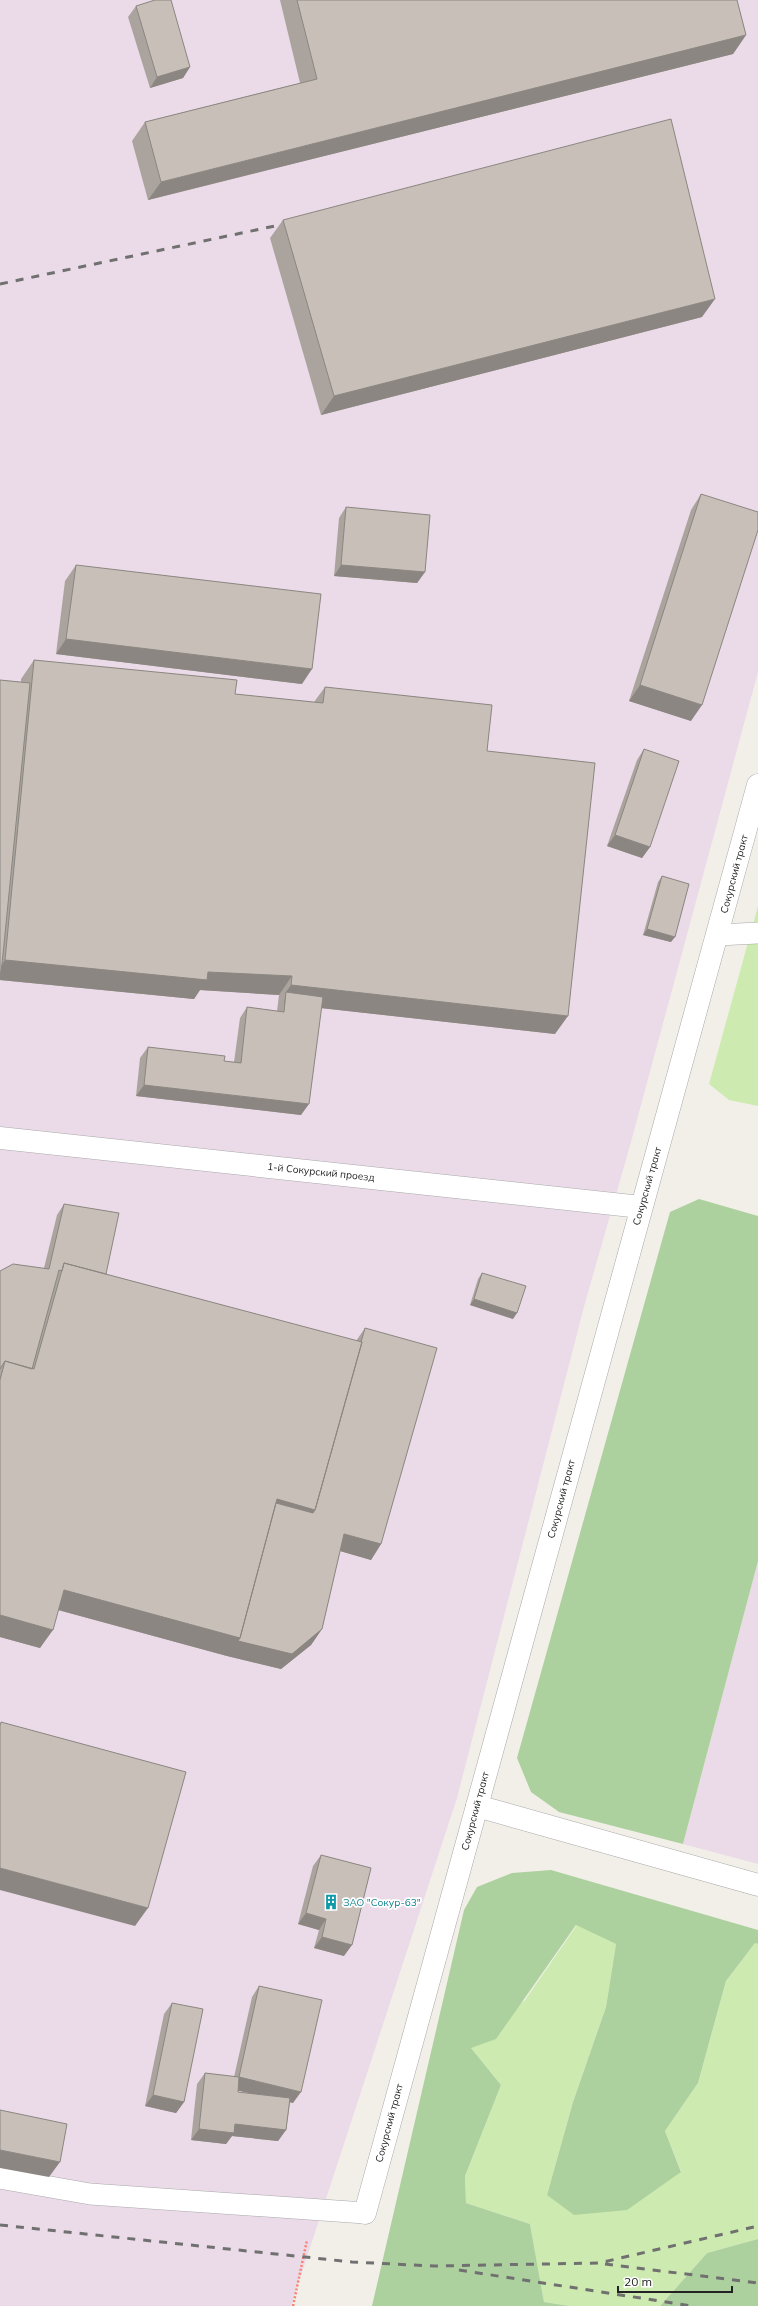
<svg xmlns="http://www.w3.org/2000/svg" width="758" height="2306" viewBox="0 0 758 2306" font-family="Mulish,sans-serif">
<style>
.industrial{fill:#ebdbe8}
.grass{fill:#cdebb0}
.forest{fill:#add19e}
.lines{fill:none;stroke-linecap:round;stroke-linejoin:round}
.service-casing{stroke:#a9a9a9;stroke-width:22}
.minor-casing{stroke:#a9a9a9;stroke-width:23}
.tertiary-casing{stroke:#a9a9a9;stroke-width:23}
.path{stroke:#fa8072;stroke-width:2.5;stroke-dasharray:2 2;stroke-linecap:butt}
.service{stroke:#fff;stroke-width:21}
.minor{stroke:#fff;stroke-width:22}
.tertiary{stroke:#fff;stroke-width:22}
.rail{stroke:#707070;stroke-width:3;stroke-dasharray:8 8;stroke-linecap:butt}
.wall{fill:#aba49e;fill-rule:evenodd}
.shaded-wall{fill:#8b8681}
.building{fill:#c7bfb8;stroke:#8b8681}
.labels{text-anchor:middle;dominant-baseline:central;stroke-width:3.5;stroke-linejoin:round;paint-order:stroke}
.street-label{font-size:10px;fill:#222;stroke:#fff}
.culture-label{font-size:10px;fill:#0d838f;stroke:#fff;text-anchor:start}
</style>
<rect width="100%" height="100%" fill="#f2efe9"/>
<path class="industrial" d="M0 0H758V672L631 1142 585 1303 457 1798 291 2306H0Z
M758 1561V1864L683 1844Z"/>
<path class="grass" d="M758 906V1106L729 1100 709 1084Z
M577 1925 616 1944 606 2007 573 2102 547 2195 681 2171 665 2131 698 2083 726 1981 755 1943 758 1944V2239L707 2253 660 2306H570L544 2302 530 2224 466 2203 465 2176 501 2085 471 2048 525 2000Z"/>
<path class="forest" d="M699 1199 758 1216V1561L683 1844 559 1812 531 1792 517 1758 670 1212Z
M551 1870 758 1930V1944L755 1943 726 1981 698 2083 665 2131 681 2172 627 2210 574 2215 547 2195 573 2102 606 2007 616 1944 576 1925 496 2039 471 2048 501 2085 465 2176 466 2203 530 2224 544 2302 570 2306H372L464 1910 477 1887 512 1873Z
M758 2239V2306H660L707 2253Z"/>
<g class="lines">
<defs>
<path id="service" d="M718 935 758 933
M0 2178 90 2194 365 2213"/>
<path id="minor" d="M0 1138 641 1207
M477 1806 758 1885"/>
<path id="tertiary" d="M365 2213 758 785"/>
</defs>
<use href="#service" class="service-casing"/>
<use href="#minor" class="minor-casing"/>
<use href="#tertiary" class="tertiary-casing"/>
<path class="path" d="M293 2306 307 2240"/>
<use href="#service" class="service"/>
<use href="#minor" class="minor"/>
<use href="#tertiary" class="tertiary"/>
<path class="rail" d="M0 284 289 223
M0 2225 352 2262 434 2266 599 2263 758 2226
M605 2264 758 2283
M459 2270 692 2306"/>
</g>
<path class="wall" d="M280 0H737L746 35 733 54 148 200 132 141 145 122 300 83Z
M136 6 190 67 183 78 150 88 128 17Z
M283 220 702 317 321 415 270 238Z
M701 494 691 721 629 701 691 510Z
M346 507 425 572 417 583 334 576 339 518Z
M76 565 302 684 56 654 65 581Z
M34 660 235 694 314 702 325 687 487 751 555 1034 321 1008 301 1115 136 1096 140 1058 148 1047 224 1061 234 1062 240 1018 247 1007 277 1011 279 995 200 990 194 999 0 980V680L21 682V679Z
M644 749 650 847 642 858 607 846 637 760Z
M662 876 671 942 643 935 658 882Z
M64 1204 106 1274 356 1341 365 1328 381 1544 371 1560 340 1551 322 1629 311 1645 281 1669 227 1656 58 1610 40 1648 0 1637V1271L44 1268 57 1215Z
M482 1273 513 1319 470 1305 478 1279Z
M321 1855 344 1956 314 1948 319 1930 298 1924 313 1866Z
M259 1986 293 2103 290 2102 286 2130 278 2141 232 2136 226 2144 191 2140 197 2084 205 2073 234 2077 252 1997ZM238 2090 258 2095 238 2092Z
M172 2003 184 2102 176 2113 145 2106 164 2014Z"/>
<path class="shaded-wall" d="M746 35 733 54 148 200 161 182Z
M190 67 183 78 150 88 157 77Z
M715 299 702 317 321 415 334 396Z
M341 565 425 572 417 583 334 576Z
M66 639 312 669 302 684 56 654Z
M640 685 702 705 691 721 629 701Z
M615 835 650 847 642 858 607 846Z
M647 929 675 937 671 942 643 935Z
M5 960 208 972 292 976 279 995 200 990 194 999 0 980V967Z
M291 985 568 1016 555 1034 284 1004 286 992Z
M144 1085 309 1104 301 1115 136 1096Z
M474 1299 517 1313 513 1319 470 1305Z
M277 1499 315 1510 302 1528 271 1520Z
M344 1534 381 1544 371 1560 333 1549Z
M64 1590 322 1629 311 1645 281 1669 227 1656 51 1608Z
M0 1615 53 1630 40 1648 0 1637Z
M0 1868 148 1908 135 1926 0 1890Z
M306 1913 326 1919 319 1930 298 1924Z
M322 1937 352 1945 344 1956 314 1948Z
M239 2077 301 2092 293 2103 231 2089Z
M153 2095 184 2102 176 2113 145 2106Z
M235 2124 286 2130 278 2141 232 2136 226 2144 191 2140 199 2129Z
M0 2150 60 2162 49 2177 0 2168Z"/>
<path class="building" d="M155 0H171L190 67 157 77 136 6Z
M297 0H737L746 35 161 182 145 122 317 79Z
M671 119 715 299 334 396 283 220Z
M701 494 758 512V530L702 705 640 685Z
M346 507 430 515 425 572 341 565Z
M76 565 321 594 312 669 66 639Z
M34 660 237 680 235 694 323 703 325 687 492 705 487 751 595 763 568 1016 291 985 292 976 208 972 207 980 5 960Z
M0 680 30 683 2 964 0 978Z
M644 749 679 761 650 847 615 835Z
M662 876 689 884 675 937 647 929Z
M286 992 323 997 309 1104 144 1085 148 1047 225 1056 224 1061 241 1063 247 1007 284 1012Z
M64 1204 119 1213 106 1274 64 1263 62 1271 59 1270 32 1369 5 1361 0 1369V1271L13 1264 49 1269Z
M64 1263 362 1342 315 1510 277 1499 240 1638 64 1590 53 1630 0 1615V1380L5 1361 34 1369Z
M482 1273 526 1286 517 1313 474 1299Z
M365 1328 437 1348 381 1544 344 1534 322 1629 292 1654 238 1641 240 1638 276 1503 313 1513 315 1510 362 1342H361Z
M1 1722 186 1772 148 1908 0 1868V1726Z
M321 1855 371 1868 352 1945 322 1937 326 1919 306 1913Z
M259 1986 322 2000 301 2092 239 2077Z
M172 2003 203 2009 184 2102 153 2095Z
M205 2073 239 2077 238 2092 290 2098 286 2130 235 2124 234 2133 199 2129Z
M0 2110 67 2124 60 2162 0 2150Z"/>
<defs>
<symbol id="building-bare" viewBox="-9 -9 18 18"><path d="M-4-6H4V6H1V3H-1V6H-4ZM-2.5-4.3h1.7v1.8h-1.7ZM.8-4.3h1.7v1.8H.8ZM-2.5-1h1.7V.8h-1.7ZM.8-1h1.7V.8H.8Z" fill="#0f9aa8" stroke="#fff" stroke-width="2.5" paint-order="stroke"/></symbol>
</defs>
<g fill-rule="evenodd">
<use href="#building-bare" x="320" y="1891" width="22" height="22"/>
</g>
<g class="labels">
<g class="street-label">
<text transform="translate(734 874) rotate(-75)">Сокурский тракт</text>
<text transform="translate(321 1172) rotate(6)">1-й Сокурский проезд</text>
<text transform="translate(647 1186) rotate(-74)">Сокурский тракт</text>
<text transform="translate(561 1499) rotate(-75)">Сокурский тракт</text>
<text transform="translate(475 1811) rotate(-75)">Сокурский тракт</text>
<text transform="translate(389 2123) rotate(-75)">Сокурский тракт</text>
</g>
<g class="culture-label">
<text x="343" y="1902">ЗАО "Сокур-63"</text>
</g>
</g>
<path d="M618 2286v6h114v-6" fill="none" stroke="#222222" stroke-width="2"/>
<text x="624" y="2286" font-size="12" fill="#222222" stroke="#ffffff" stroke-width="3" paint-order="stroke">20 m</text>
</svg>
